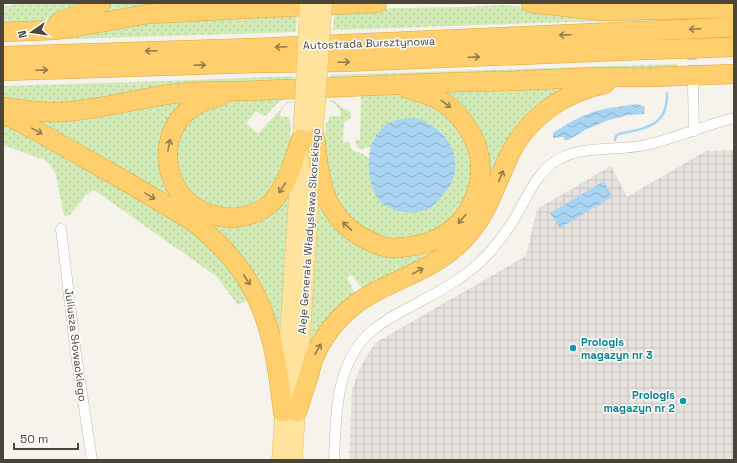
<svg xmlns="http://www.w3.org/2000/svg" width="737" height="463" viewBox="0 0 737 463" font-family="'Space Grotesk',sans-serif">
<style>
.industrial{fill:url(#industrial-grid)}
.grass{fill:url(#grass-dots)}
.water{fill:url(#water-waves)}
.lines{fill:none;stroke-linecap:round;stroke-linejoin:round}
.stream{stroke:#a9d4f2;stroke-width:2.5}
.minor-tunnel{stroke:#d4d0c8;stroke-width:10;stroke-dasharray:10 5;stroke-linecap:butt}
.minor-casing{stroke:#c2bbae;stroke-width:11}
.primary-casing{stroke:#e6c16a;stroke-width:17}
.motorway-casing{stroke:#e0a43c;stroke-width:20}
.minor{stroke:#fff;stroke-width:10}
.primary{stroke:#ffe39c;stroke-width:16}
.motorway{stroke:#ffcf6e;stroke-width:19}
.primary-bridge-casing{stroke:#e6c16a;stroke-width:17;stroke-linecap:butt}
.primary-bridge{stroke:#ffe39c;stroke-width:16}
.oneway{stroke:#937c4e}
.culture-dot{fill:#0f9aa8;stroke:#fff;stroke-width:1.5}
.labels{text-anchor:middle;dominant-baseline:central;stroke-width:3;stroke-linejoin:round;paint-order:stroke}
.street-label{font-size:11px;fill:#4b4439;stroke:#fff}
.culture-label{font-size:11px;font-weight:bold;fill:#0d838f;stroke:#fff;text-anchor:start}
</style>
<defs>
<pattern id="industrial-grid" width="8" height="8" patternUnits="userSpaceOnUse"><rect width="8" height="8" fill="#e6e2dd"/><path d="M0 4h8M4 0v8" fill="none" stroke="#c7c3be"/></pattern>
<pattern id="grass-dots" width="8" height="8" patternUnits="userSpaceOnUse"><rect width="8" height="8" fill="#d2eab5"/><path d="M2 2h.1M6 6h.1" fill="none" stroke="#b6ca9c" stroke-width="1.8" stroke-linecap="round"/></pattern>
<pattern id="water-waves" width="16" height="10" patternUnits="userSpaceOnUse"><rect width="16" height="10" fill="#a9d4f2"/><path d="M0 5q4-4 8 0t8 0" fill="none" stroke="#8caec5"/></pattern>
</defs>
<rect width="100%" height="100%" fill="#f6f3ec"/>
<path class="industrial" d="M734 150V460H349L352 389 360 368 375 343 526 256 537 209 611 166 627 197 706 151Z"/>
<path class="grass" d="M19 3H93L56 19 39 23 3 26V6H9Z
M112 3H210L90 17Z
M504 5 602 14 676 16V20L568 22 333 30 335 9 463 7Z
M297 12 296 32 3 41 123 23Z
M677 64V72L330 81V75Z
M293 76V83L75 106 3 101V86L166 81Z
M585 83 554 98 455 242 363 290 352 275 347 278 354 292 355 298 307 357 318 187 342 230 433 247 485 171 436 91Z
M361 92H408L454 117 474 160 465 204 440 231 392 242 349 221 327 180 325 141 326 122H328L329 116H341C340 109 336 103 329 101V100L334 101 340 106 350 112 351 117 348 120 344 122 343 142H349C351 150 353 151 360 153 363 154 366 156 369 158V169L442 132 433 126 421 120 388 123 379 130 374 138 371 147H367L361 150 357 146 355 142 356 140H360Z
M256 95 288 97 280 101 265 116H264L256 111 246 123 258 134 287 102 292 101V102C284 104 281 109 280 116L289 117 290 124H291L289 156 286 168 264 201 233 213 191 196 176 169V139L203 105Z
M193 98 164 169 228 223 292 176 281 360 240 263 34 125V114Z
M3 123 167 213 209 243 251 299 238 305 216 276 94 190 86 195 70 215 64 216 56 175C53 168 50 164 44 160L3 145Z"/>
<path class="water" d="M637 104 645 107 644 114 628 115 609 120 585 130 568 140H565L563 137 553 138V133C568 123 583 114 600 110 612 107 625 106 637 104Z
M409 118C412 118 417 118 421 120 423 120 426 122 429 124 456 138 465 172 443 195 440 199 435 205 430 208 416 216 389 213 379 200 364 180 364 137 388 123 394 120 402 119 409 118Z
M604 181 612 197 560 228 550 213Z"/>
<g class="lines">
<path class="stream" d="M615 140 616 136 619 134C645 128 668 127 667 93"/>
<path class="minor-tunnel" d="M690 5 693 79"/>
<defs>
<path id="minor" d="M693 83 694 131
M61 229 76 354 92 460
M334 460C336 415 335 360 374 329 388 318 405 310 421 301 446 288 470 274 489 253 499 241 509 229 516 216 528 196 537 171 559 159 587 144 620 152 650 144 679 137 706 125 734 118"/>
<path id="primary" d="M280 460 303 103
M294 460 317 102"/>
<path id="motorway" d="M531 3 603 11 734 8
M59 22 88 11 101 3
M3 32 53 30 70 28 148 14 260 8 377 3
M3 56 253 48 734 27
M3 71 257 63 343 62 643 50 734 47
M220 96C209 99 196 104 187 111 152 143 167 204 213 215 221 217 231 219 240 217 251 215 264 210 272 202 288 184 293 161 301 139
M3 107C22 110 41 113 61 112 98 110 135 99 172 94 196 91 220 91 245 91L462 82 513 81 597 77H651L734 74
M3 113C37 131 71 150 104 169 124 180 144 192 164 204 176 211 189 218 200 227 218 242 236 261 248 281 272 321 278 368 283 412
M315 138C318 160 319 183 329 203 340 224 355 235 376 244 381 246 388 248 394 248 397 248 402 247 406 247 442 243 468 224 478 188 483 168 480 147 469 130 453 104 437 96 408 89
M297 412C301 400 305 387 309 375 311 368 312 361 315 355 327 328 349 305 375 292 405 276 438 266 463 240 487 216 495 186 509 156 527 118 564 92 605 84"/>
</defs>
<use href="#minor" class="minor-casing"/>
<use href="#primary" class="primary-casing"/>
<use href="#motorway" class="motorway-casing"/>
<use href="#minor" class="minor"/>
<use href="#primary" class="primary"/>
<use href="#motorway" class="motorway"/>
<defs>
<path id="primary-bridge" d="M317 102 324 3
M303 103 308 3"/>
</defs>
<use href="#primary-bridge" class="primary-bridge-casing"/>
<use href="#primary-bridge" class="primary-bridge"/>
</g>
<defs><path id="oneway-shaft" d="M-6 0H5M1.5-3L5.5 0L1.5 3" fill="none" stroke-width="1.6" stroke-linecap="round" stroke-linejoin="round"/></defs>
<g class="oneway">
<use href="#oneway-shaft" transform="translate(695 29) rotate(177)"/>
<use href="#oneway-shaft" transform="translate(565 35) rotate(178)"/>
<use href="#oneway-shaft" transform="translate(281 47) rotate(178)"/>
<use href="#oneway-shaft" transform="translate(151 51) rotate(178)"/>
<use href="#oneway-shaft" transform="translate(474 57) rotate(-2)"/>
<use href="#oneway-shaft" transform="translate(344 62) rotate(-2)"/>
<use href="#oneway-shaft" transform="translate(200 65) rotate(-2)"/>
<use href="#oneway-shaft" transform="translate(42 70) rotate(-2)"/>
<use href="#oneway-shaft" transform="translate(446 104) rotate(37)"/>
<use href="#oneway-shaft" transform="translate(37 131) rotate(29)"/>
<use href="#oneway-shaft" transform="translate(169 145) rotate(-79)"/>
<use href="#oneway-shaft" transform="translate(501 176) rotate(-67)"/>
<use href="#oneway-shaft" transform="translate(282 188) rotate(124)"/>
<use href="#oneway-shaft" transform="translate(150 196) rotate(31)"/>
<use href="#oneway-shaft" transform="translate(462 219) rotate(130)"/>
<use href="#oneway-shaft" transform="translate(347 226) rotate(-137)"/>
<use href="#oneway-shaft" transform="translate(418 271) rotate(-28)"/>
<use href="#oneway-shaft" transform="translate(247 280) rotate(57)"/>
<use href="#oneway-shaft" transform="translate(318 349) rotate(-61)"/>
</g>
<g class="culture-dot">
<circle cx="573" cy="348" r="4"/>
<circle cx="683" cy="401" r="4"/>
</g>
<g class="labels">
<g class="street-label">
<text transform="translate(369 43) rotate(-2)">Autostrada Bursztynowa</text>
<text transform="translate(309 231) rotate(-86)">Aleje Generała Władysława Sikorskiego</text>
<text transform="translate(76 345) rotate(83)">Juliusza Słowackiego</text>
</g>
<g class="culture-label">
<text x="581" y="342">Prologis<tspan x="581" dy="13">magazyn nr 3</tspan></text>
<text x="675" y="395" text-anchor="end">Prologis<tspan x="675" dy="13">magazyn nr 2</tspan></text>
</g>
</g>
<rect width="737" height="463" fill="none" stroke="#4b4439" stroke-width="8"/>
<g transform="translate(32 32) rotate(257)" stroke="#ffffff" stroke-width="3" paint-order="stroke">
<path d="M0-3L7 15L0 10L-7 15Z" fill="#4b4439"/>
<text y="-6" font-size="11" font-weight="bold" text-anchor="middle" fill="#4b4439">N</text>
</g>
<path d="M14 443v6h64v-6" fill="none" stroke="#4b4439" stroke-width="2"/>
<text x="20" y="443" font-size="12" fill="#4b4439" stroke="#ffffff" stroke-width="3" paint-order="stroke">50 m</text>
</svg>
